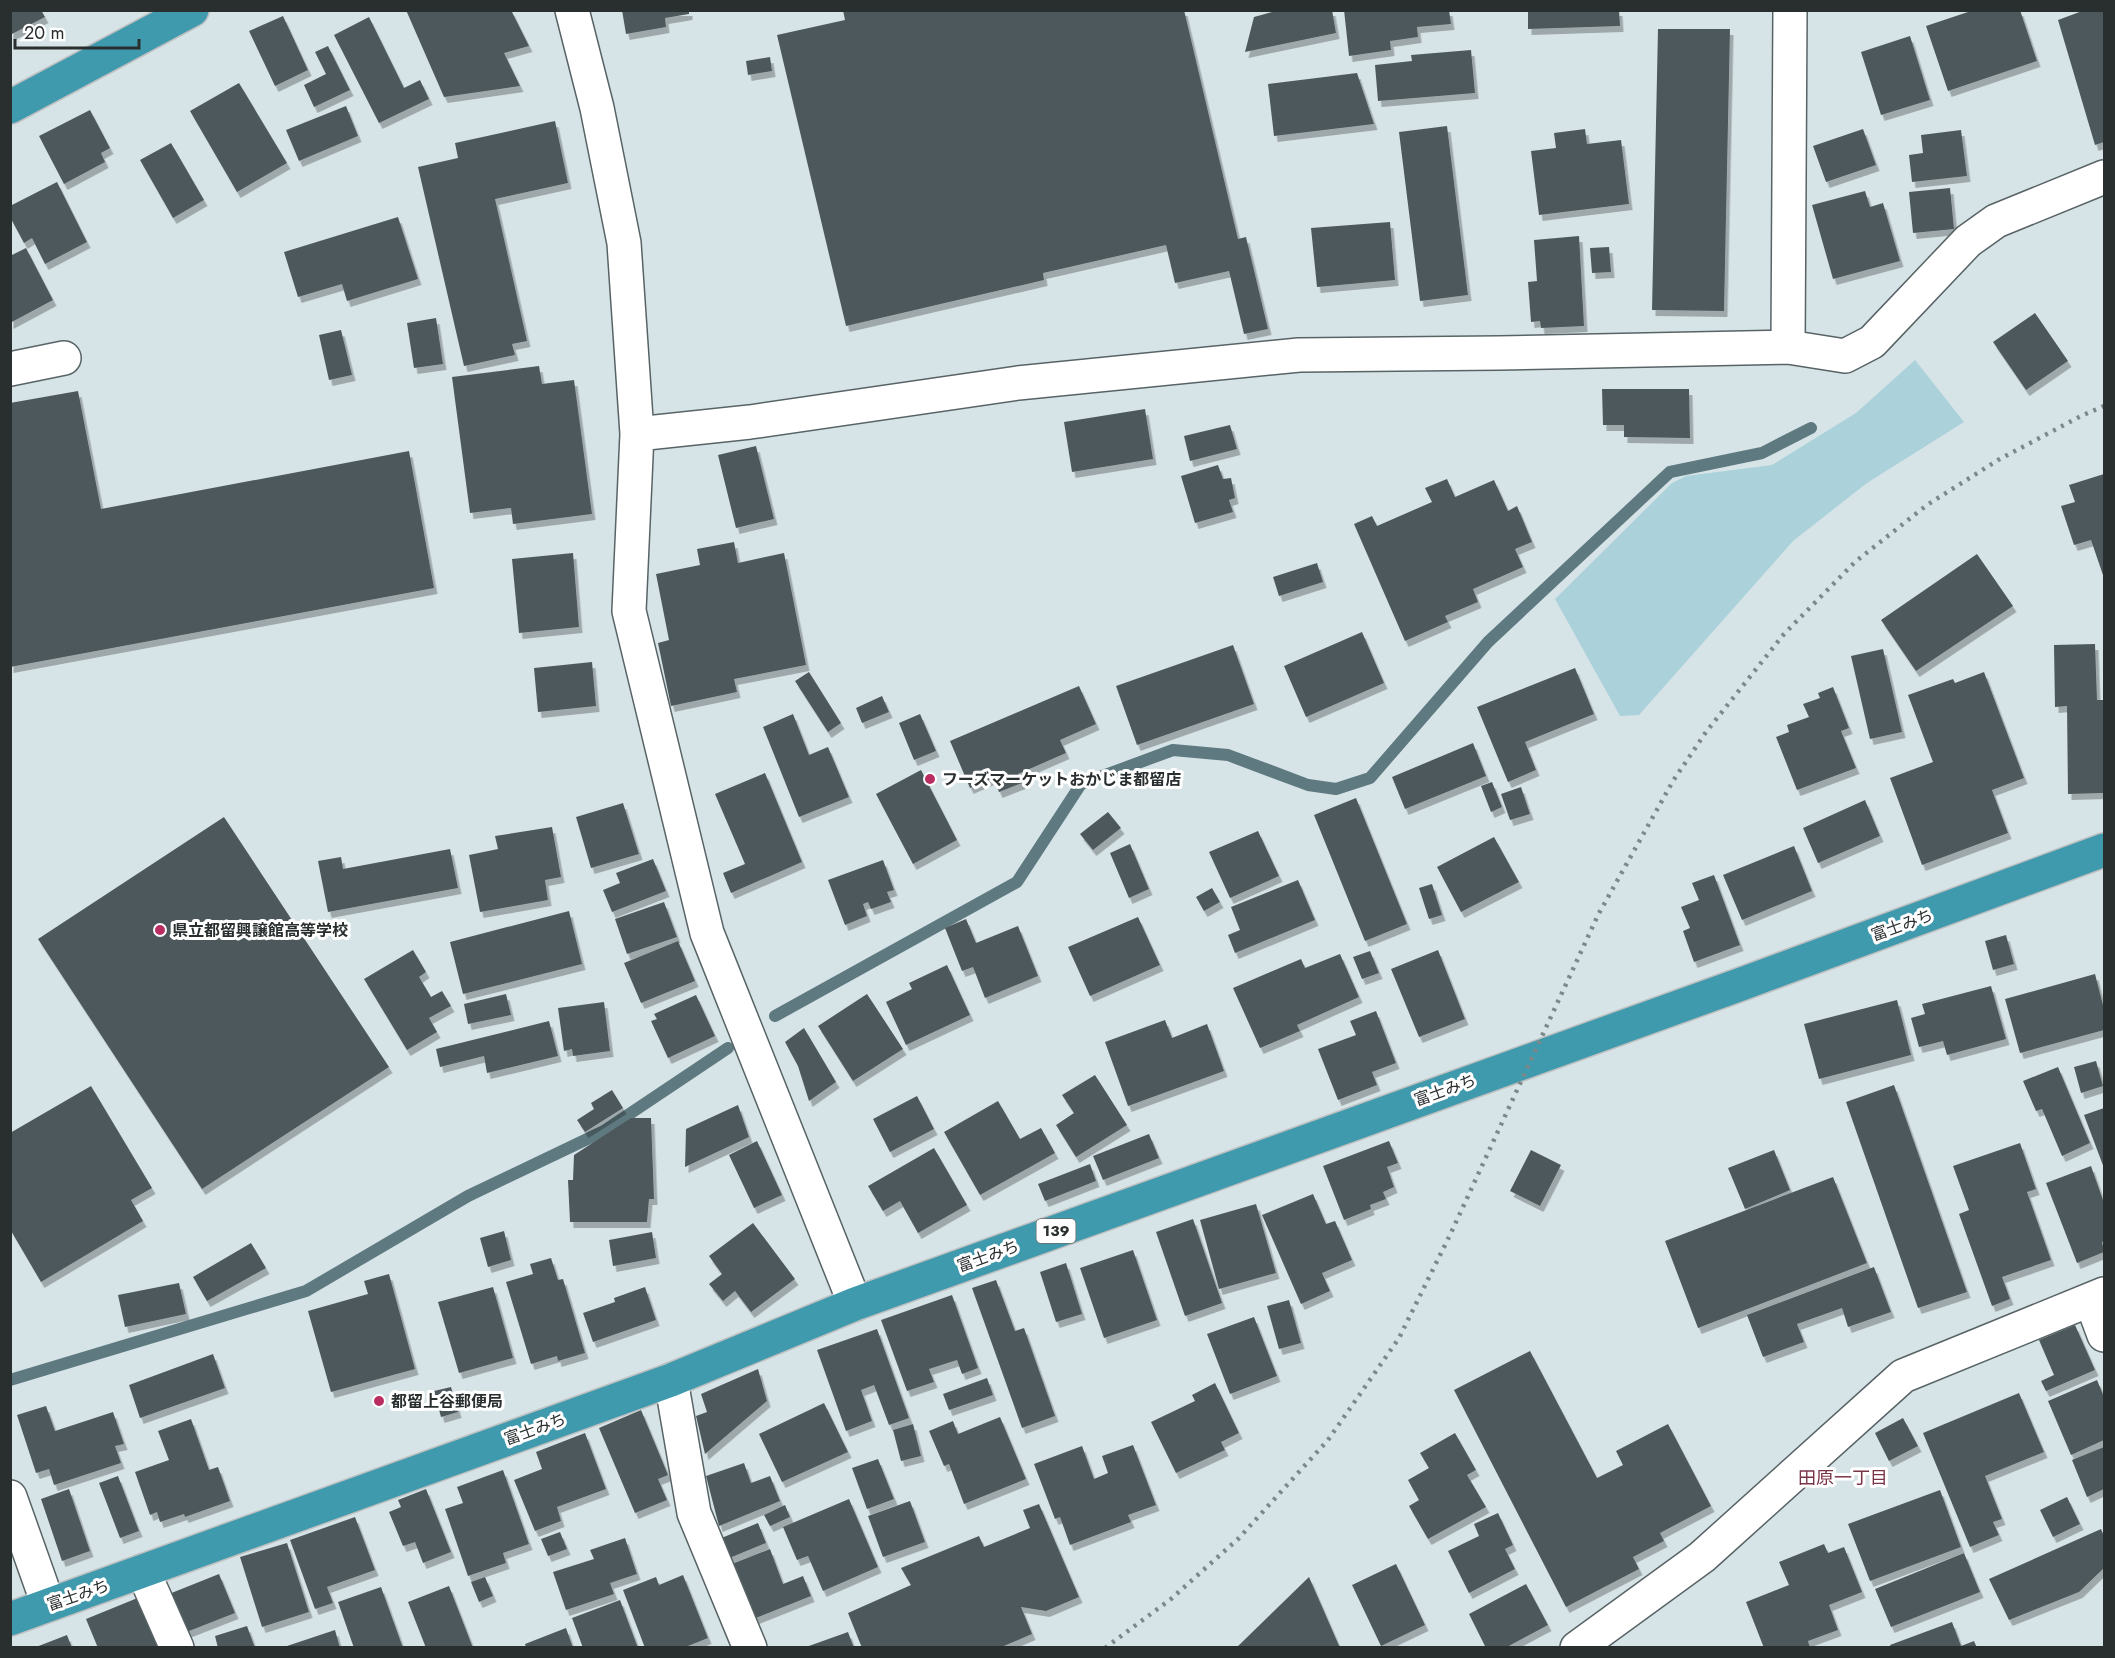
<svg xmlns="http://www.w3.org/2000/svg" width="2115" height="1658" viewBox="0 0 2115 1658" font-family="Jost,'Noto Sans JP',sans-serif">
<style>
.green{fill:#abd1da}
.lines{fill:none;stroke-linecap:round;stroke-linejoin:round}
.stream{stroke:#5e7980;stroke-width:12}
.building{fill:#4e595c;filter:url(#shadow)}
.minor-casing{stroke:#586366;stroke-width:36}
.highway-casing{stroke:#bfc0c1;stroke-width:36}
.minor{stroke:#fff;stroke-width:33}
.highway{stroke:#409aad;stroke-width:33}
.rail{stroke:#7e8789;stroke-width:4.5;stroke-dasharray:3 6;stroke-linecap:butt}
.poi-dot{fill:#ba2d60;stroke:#fff;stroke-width:2}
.labels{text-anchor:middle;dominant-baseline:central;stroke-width:6;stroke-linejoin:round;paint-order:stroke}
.shield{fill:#fff;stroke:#696d6d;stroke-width:1.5}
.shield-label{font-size:15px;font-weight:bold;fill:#292e2f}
.poi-label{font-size:16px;font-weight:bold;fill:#292e2f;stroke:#fff;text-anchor:start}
.street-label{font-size:16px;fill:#292e2f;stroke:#fff}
.neighbourhood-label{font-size:18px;fill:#7a3448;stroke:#fff}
</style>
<defs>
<filter id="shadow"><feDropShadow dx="3.5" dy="6" stdDeviation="0" flood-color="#0004"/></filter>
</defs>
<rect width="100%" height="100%" fill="#d7e4e7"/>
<path class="green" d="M1915 360 1964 422 1867 483 1793 541 1639 715 1620 716 1555 599 1672 483 1686 476 1772 465 1856 413Z"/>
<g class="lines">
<path class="stream" d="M775 1016 1017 882 1081 784 1173 750 1228 755 1308 785 1336 789 1370 778 1488 642 1670 472 1762 453 1811 428
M10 1380 306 1291 468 1196 604 1131 728 1048"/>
</g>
<path class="building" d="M10 10H41L45 17 10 35Z
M406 10H511L529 46 504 53 520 86 444 97Z
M622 10H689V14L665 18 666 27 626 34Z
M843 10H1184L1238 239 1246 237 1268 329 1244 334 1229 271 1175 283 1166 245 1043 273 1044 280 846 326 777 35 845 20Z
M1279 10H1332L1336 33 1245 52 1254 17Z
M1344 10H1449L1451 24 1417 27 1418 37 1390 41 1391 50 1349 56Z
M1528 10H1619L1620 26 1528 29Z
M1974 10H2020L2037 61 1948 91 1926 26Z
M2085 10H2104V142L2095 145 2058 20Z
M283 16 308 70 275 86 249 31Z
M369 17 404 88 420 80 429 99 379 123 334 35Z
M1658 29H1730L1724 311 1652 310Z
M1910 36 1930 100 1881 115 1861 52Z
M328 46 350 90 314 107 304 85 326 74 315 52Z
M1471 50 1475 93 1378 101 1375 65 1412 61 1411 55Z
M770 57 772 71 748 75 746 61Z
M1357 73 1374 124 1274 136 1268 84Z
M239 83 287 163 237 192 190 111Z
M346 106 358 136 299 161 286 130Z
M90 110 110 148 101 153 105 162 64 184 39 136Z
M555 121 568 183 495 199 527 341 512 344 515 355 464 366 418 167 458 158 455 143Z
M1447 126 1468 295 1420 301 1399 132Z
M1585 129 1587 144 1621 140 1629 204 1539 215 1531 151 1556 148 1554 133Z
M1863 129 1876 165 1826 182 1813 146Z
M1961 130 1967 176 1912 182 1909 155 1923 153 1921 135Z
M171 143 204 200 173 218 140 160Z
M57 182 87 242 45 264 32 238 24 243 10 217V206Z
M1950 188 1954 229 1913 233 1909 192Z
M1865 191 1870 207 1883 203 1900 261 1833 279 1812 205Z
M398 217 418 279 347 301 342 284 298 297 284 252Z
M1390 222 1395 280 1317 287 1311 228Z
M1579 236 1584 326 1541 328 1540 321 1531 322 1528 282 1537 281 1534 240Z
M1609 247 1611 272 1592 273 1590 248Z
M26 248 53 300 10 323V256Z
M2035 313 2068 361 2026 390 1993 342Z
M436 318 443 364 414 368 407 323Z
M341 330 352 375 329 380 319 335Z
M539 366 542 384 574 380 592 514 513 524 511 508 470 513 452 377Z
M1602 389H1689L1690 438 1624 437V425H1603Z
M78 391 101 509 409 451 434 588 10 667V403Z
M1145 409 1153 459 1072 472 1064 422Z
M1230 425 1237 449 1190 461 1184 436Z
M756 446 774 519 736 528 718 455Z
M1218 465 1223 479 1231 478 1235 498 1229 500 1233 512 1195 523 1181 476Z
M2104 474V578L2091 540 2074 545 2061 506 2075 502 2069 485Z
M1447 479 1455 497 1494 480 1508 511 1517 506 1532 542 1515 549 1523 567 1473 589 1478 602 1445 616 1448 622 1405 641 1354 524 1372 516 1377 526 1432 502 1425 488Z
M734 542 738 563 784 553 806 665 734 679 737 692 671 706 658 643 669 640 656 574 700 565 697 549Z
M573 553 579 627 519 633 512 559Z
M1977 554 2013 606 1916 671 1881 620Z
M1317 563 1323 582 1279 596 1273 577Z
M1362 632 1384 683 1306 717 1284 666Z
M2095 644 2097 700H2104V793L2068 794 2067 706 2055 707 2054 645Z
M1233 645 1254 704 1137 745 1116 686Z
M1883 649 1902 732 1870 739 1851 656Z
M592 662 596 706 538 712 534 668Z
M1575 668 1594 714 1525 742 1536 770 1508 782 1477 707Z
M809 672 841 723 828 732 795 681Z
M1984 672 2024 778 1992 790 2008 833 1922 865 1890 778 1933 762 1908 695 1953 679 1955 683Z
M1079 686 1096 724 1060 740 1066 753 1018 774 1022 783 999 792 993 778 970 788 950 741Z
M1833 687 1849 728 1841 731 1856 768 1797 790 1776 737 1789 732 1787 725 1809 717 1803 704 1820 698 1818 693Z
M882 696 889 712 862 723 856 708Z
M793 714 809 755 828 747 849 797 799 817 763 727Z
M920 714 936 751 914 760 899 723Z
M1473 743 1486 776 1405 809 1392 777Z
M921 770 957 840 913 864 876 794Z
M765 773 802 862 731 893 723 873 745 864 715 794Z
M1492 782 1502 807 1491 812 1481 786Z
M1521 787 1530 814 1510 820 1501 794Z
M1356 798 1407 924 1365 941 1314 815Z
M1865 800 1880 836 1818 863 1803 828Z
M623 803 639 854 591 868 576 817Z
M1108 812 1121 828 1093 850 1080 834Z
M224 817 389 1067 202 1189 38 939Z
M552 827 561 877 545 880 548 900 480 912 469 855 498 849 495 836Z
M1258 831 1279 876 1230 898 1209 852Z
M1494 837 1519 882 1461 912 1437 867Z
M1130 844 1149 889 1129 898 1110 853Z
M1794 846 1812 891 1742 920 1723 875Z
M450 849 458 888 328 912 318 861 341 857 343 869Z
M653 859 666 891 612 912 603 890 620 883 616 873Z
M883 860 894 890 887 892 891 902 871 909 868 902 863 904 867 916 845 925 828 880Z
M1714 875 1740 945 1694 962 1683 931 1690 928 1681 907 1699 900 1692 883Z
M1298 880 1315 920 1235 953 1228 935 1240 930 1231 907Z
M1432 884 1442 915 1429 919 1419 888Z
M1212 888 1220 902 1204 911 1196 897Z
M664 902 677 937 627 954 615 919Z
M569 911 582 964 463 994 450 942Z
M1138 917 1160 965 1090 996 1068 947Z
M966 919 976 943 1018 926 1038 976 985 998 973 967 962 971 945 928Z
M2006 935 2014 964 1993 970 1985 941Z
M678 941 695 981 641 1003 624 963Z
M413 950 426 972 419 977 431 997 442 991 451 1006 429 1018 437 1032 407 1050 364 979Z
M1438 950 1465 1019 1419 1037 1391 969Z
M1370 951 1379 973 1362 979 1353 957Z
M1340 954 1359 997 1297 1025 1300 1031 1260 1048 1233 988 1301 959 1305 968Z
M947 965 970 1015 906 1045 886 1002 912 989 909 983Z
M2095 974 2104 1009V1030L2020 1053 2005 999Z
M1991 986 2006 1039 1947 1055 1943 1041 1919 1047 1911 1018 1925 1014 1922 1004Z
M506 994 511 1015 468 1024 464 1004Z
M867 994 903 1049 853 1081 818 1026Z
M696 995 715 1036 668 1058 651 1021 657 1019 654 1014Z
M1897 1000 1911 1055 1819 1079 1804 1024Z
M604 1002 610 1051 573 1056 572 1049 564 1051 558 1008Z
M1376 1011 1396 1063 1372 1072 1377 1085 1338 1100 1318 1049 1356 1035 1350 1021Z
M1165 1020 1172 1038 1207 1024 1224 1071 1128 1106 1105 1042Z
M549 1021 558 1056 487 1073 484 1056 440 1067 436 1049Z
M804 1028 836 1082 809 1101 798 1066 785 1042Z
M2096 1061 2103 1086 2081 1093 2074 1067Z
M2058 1067 2090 1143 2062 1156 2042 1109 2036 1111 2023 1081Z
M1095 1075 1127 1125 1076 1157 1056 1125 1074 1113 1062 1095Z
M1894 1085 1967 1292 1918 1308 1846 1102Z
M91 1086 152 1188 131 1200 143 1221 41 1282 10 1229V1133Z
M612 1090 623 1108 585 1132 577 1120 594 1109 591 1103Z
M917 1096 934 1129 890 1152 873 1119Z
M998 1101 1020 1139 1041 1128 1055 1153 980 1195 944 1132Z
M738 1105 749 1137 685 1167 686 1129Z
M2104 1108V1168L2084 1115Z
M631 1118H651L654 1199H649L647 1222H570L568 1180H573L574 1155Z
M1149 1134 1159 1158 1103 1180 1093 1156Z
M757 1141 782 1195 754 1208 729 1155Z
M1389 1141 1398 1163 1387 1167 1394 1187 1383 1192 1386 1199 1370 1205 1371 1209 1344 1220 1323 1166Z
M2020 1143 2036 1189 2027 1192 2051 1260 2002 1277 2010 1299 1992 1306 1959 1214 1969 1210 1953 1166Z
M934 1148 967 1205 918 1233 900 1201 883 1211 868 1186Z
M1531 1150 1561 1165 1540 1206 1510 1191Z
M1774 1150 1790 1190 1745 1209 1728 1168Z
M1090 1164 1096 1181 1045 1201 1038 1184Z
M2091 1166 2104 1203V1241L2102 1242 2104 1252 2077 1263 2046 1183Z
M1833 1177 1867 1263 1698 1328 1665 1241Z
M1313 1194 1326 1224 1335 1221 1352 1260 1322 1273 1330 1291 1301 1304 1262 1215Z
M1256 1204 1276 1273 1219 1289 1200 1220Z
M1193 1219 1222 1303 1185 1316 1156 1232Z
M753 1223 795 1279 751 1312 735 1291 723 1301 709 1284 722 1274 709 1256Z
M504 1231 511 1260 488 1267 480 1238Z
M652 1232 656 1258 613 1266 609 1240Z
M251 1243 266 1268 207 1301 193 1277Z
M1133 1250 1157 1320 1104 1338 1080 1268Z
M551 1258 558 1280 563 1279 585 1353 558 1361 557 1356 531 1364 506 1282 533 1274 530 1264Z
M1066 1263 1082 1314 1056 1322 1040 1272Z
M1874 1267 1891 1312 1848 1327 1842 1308 1797 1324 1804 1342 1763 1357 1747 1315Z
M389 1274 415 1369 331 1392 308 1311 368 1294 364 1281Z
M996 1280 1015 1331 1024 1328 1055 1416 1022 1428 972 1288Z
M179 1283 186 1314 125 1327 118 1295Z
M493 1287 513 1358 459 1373 438 1302Z
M645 1287 656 1320 593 1342 583 1313 615 1302 614 1298Z
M952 1295 978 1368 962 1374 957 1360 929 1369 934 1382 907 1391 881 1320Z
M1289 1300 1301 1343 1279 1349 1267 1306Z
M1254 1317 1277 1376 1230 1394 1207 1334Z
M2075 1325 2095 1370 2046 1391 2041 1381 2054 1375 2039 1340Z
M877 1329 909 1418 889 1425 874 1385 861 1390 872 1421 846 1431 817 1350Z
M1530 1351 1597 1478 1623 1465 1616 1451 1668 1424 1711 1506 1660 1533 1664 1541 1633 1557 1639 1569 1566 1607 1454 1390Z
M213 1354 225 1388 140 1418 129 1385Z
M758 1369 767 1401 705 1454 696 1416 707 1412 701 1394Z
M987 1378 993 1395 949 1410 943 1394Z
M2097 1380 2104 1397V1440L2071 1455 2048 1401Z
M1215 1383 1239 1433 1221 1442 1225 1450 1176 1473 1151 1422 1195 1401 1192 1395Z
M451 1387 458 1412 441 1417 434 1391Z
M2019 1393 2044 1452 1985 1476 2002 1519 1993 1522 1999 1535 1970 1547 1923 1433Z
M824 1403 848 1452 782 1482 759 1434Z
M46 1406 55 1431 113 1412 124 1444 115 1446 121 1463 54 1485 49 1469 36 1473 17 1415Z
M641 1410 668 1475 658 1479 667 1500 635 1513 599 1428Z
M1000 1417 1026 1479 964 1504 949 1464 944 1466 929 1431 953 1421 958 1434Z
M1903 1418 1918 1446 1889 1461 1875 1433Z
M191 1419 209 1470 218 1467 230 1501 185 1517 184 1514 160 1522 157 1512 150 1515 135 1472 169 1460 158 1431Z
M913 1424 921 1456 901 1461 893 1430Z
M585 1433 606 1489 557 1507 561 1521 535 1531 514 1480 542 1469 536 1452Z
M1455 1433 1476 1470 1467 1475 1486 1507 1428 1539 1409 1506 1419 1500 1408 1480 1429 1468 1420 1453Z
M1133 1445 1156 1505 1128 1515 1131 1522 1070 1545 1060 1517 1055 1519 1034 1464 1082 1446 1094 1479 1108 1473 1102 1456Z
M2104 1447V1489L2087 1497 2072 1460Z
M878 1459 894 1499 867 1509 852 1468Z
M744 1463 751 1483 770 1476 780 1501 719 1526 706 1476Z
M503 1470 529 1544 503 1553 506 1563 468 1576 445 1509 463 1503 457 1487Z
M118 1476 139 1531 120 1538 99 1483Z
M69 1489 90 1551 62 1561 41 1499Z
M426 1489 451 1552 423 1563 415 1542 403 1546 389 1512 401 1507 398 1500Z
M1940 1490 1961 1547 1870 1581 1848 1524Z
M2067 1497 2080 1524 2053 1537 2040 1510Z
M849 1499 878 1567 823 1591 808 1556 797 1560 783 1527Z
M910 1501 925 1542 883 1557 868 1516Z
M1039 1504 1079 1597 1046 1611 1021 1607 1032 1634 999 1648H862L848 1613 911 1585 901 1568 979 1536 984 1547 1030 1528 1023 1510Z
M785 1505 790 1517 770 1526 764 1515Z
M1498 1513 1513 1545 1505 1549 1515 1569 1469 1593 1448 1551 1479 1536 1474 1524Z
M355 1517 375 1570 327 1587 333 1603 315 1609 290 1540Z
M758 1523 766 1543 727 1559 719 1539Z
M2101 1529 2104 1536V1568L2079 1592 2009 1620 1989 1579Z
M560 1532 567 1549 548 1556 541 1539Z
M625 1538 637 1574 610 1583 614 1594 566 1610 553 1572 594 1559 590 1550Z
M287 1543 309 1612 262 1627 240 1557Z
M1824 1544 1828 1553 1844 1547 1862 1592 1829 1605 1838 1630 1808 1641 1810 1648H1764L1746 1602 1789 1585 1779 1562Z
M770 1549 783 1584 803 1576 811 1596 748 1621 727 1566Z
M1964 1553 1980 1592 1891 1627 1875 1589Z
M1396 1564 1425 1625 1381 1646 1352 1585Z
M219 1574 235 1613 184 1633 169 1594Z
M683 1575 708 1638 683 1648H645L623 1590 656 1577 659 1585Z
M485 1577 493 1596 479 1602 471 1582Z
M1309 1577 1340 1648H1236Z
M1526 1584 1548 1625 1505 1648H1486L1469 1614Z
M449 1586 473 1648H426L408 1602Z
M381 1587 403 1648H354L338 1602Z
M140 1597 161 1648H98L86 1619Z
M620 1600 638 1648H583L572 1618Z
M1952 1622 1961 1646 1974 1641 1977 1648H1891L1890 1645Z
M247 1626 255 1648H218L215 1636Z
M566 1628 573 1648H526L525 1644Z
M335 1630 340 1648H284V1647Z
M848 1632 854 1648H806V1647Z
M67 1635 72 1648H36V1647Z"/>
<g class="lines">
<defs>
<path id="minor" d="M572 10 597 108 624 243 637 434 629 611 707 933 855 1304
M1788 347 1790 10
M10 369 64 358
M637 434 750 422 1018 383 1299 355 1499 353 1788 347 1845 356 1872 342 1968 241 1996 221 2104 177
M2091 1300 2104 1335
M671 1380 694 1513 750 1648
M10 1497 48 1604
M143 1571 177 1648
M1577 1648 1702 1557 1903 1376 2104 1294"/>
<path id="highway" d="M10 107 192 10
M10 1619 671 1380 855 1304 1736 986 2104 850"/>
</defs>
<use href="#minor" class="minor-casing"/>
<use href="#highway" class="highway-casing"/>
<use href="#minor" class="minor"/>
<use href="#highway" class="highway"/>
<path class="rail" d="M1105 1648 1171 1599 1239 1538 1328 1440 1399 1338 1450 1235 1598 915 1673 781 1706 732 1784 634 1855 562 1927 505 1998 460 2081 416 2104 406"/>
</g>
<g class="poi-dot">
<circle cx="930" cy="779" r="6"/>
<circle cx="160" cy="930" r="6"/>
<circle cx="379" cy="1401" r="6"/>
</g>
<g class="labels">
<rect class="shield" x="1036.5" y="1219" width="39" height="24" rx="4.5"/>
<g class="shield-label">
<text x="1056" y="1231">139</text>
</g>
<g class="poi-label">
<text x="942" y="779">フーズマーケットおかじま都留店</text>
<text x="172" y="930">県立都留興譲館高等学校</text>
<text x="391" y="1401">都留上谷郵便局</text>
</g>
<g class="street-label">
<text transform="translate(1902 925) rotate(-20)">富士みち</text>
<text transform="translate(1445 1090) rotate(-20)">富士みち</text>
<text transform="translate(988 1256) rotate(-20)">富士みち</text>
<text transform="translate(535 1429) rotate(-20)">富士みち</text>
<text transform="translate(78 1595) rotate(-19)">富士みち</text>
</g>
<g class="neighbourhood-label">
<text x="1843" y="1478">田原一丁目</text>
</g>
</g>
<rect width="2115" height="1658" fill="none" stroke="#292e2f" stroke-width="24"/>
<path d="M15 39v9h124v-9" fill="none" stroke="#292e2f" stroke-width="3"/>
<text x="24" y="39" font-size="18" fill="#292e2f" stroke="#ffffff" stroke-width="4.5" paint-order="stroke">20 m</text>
</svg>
